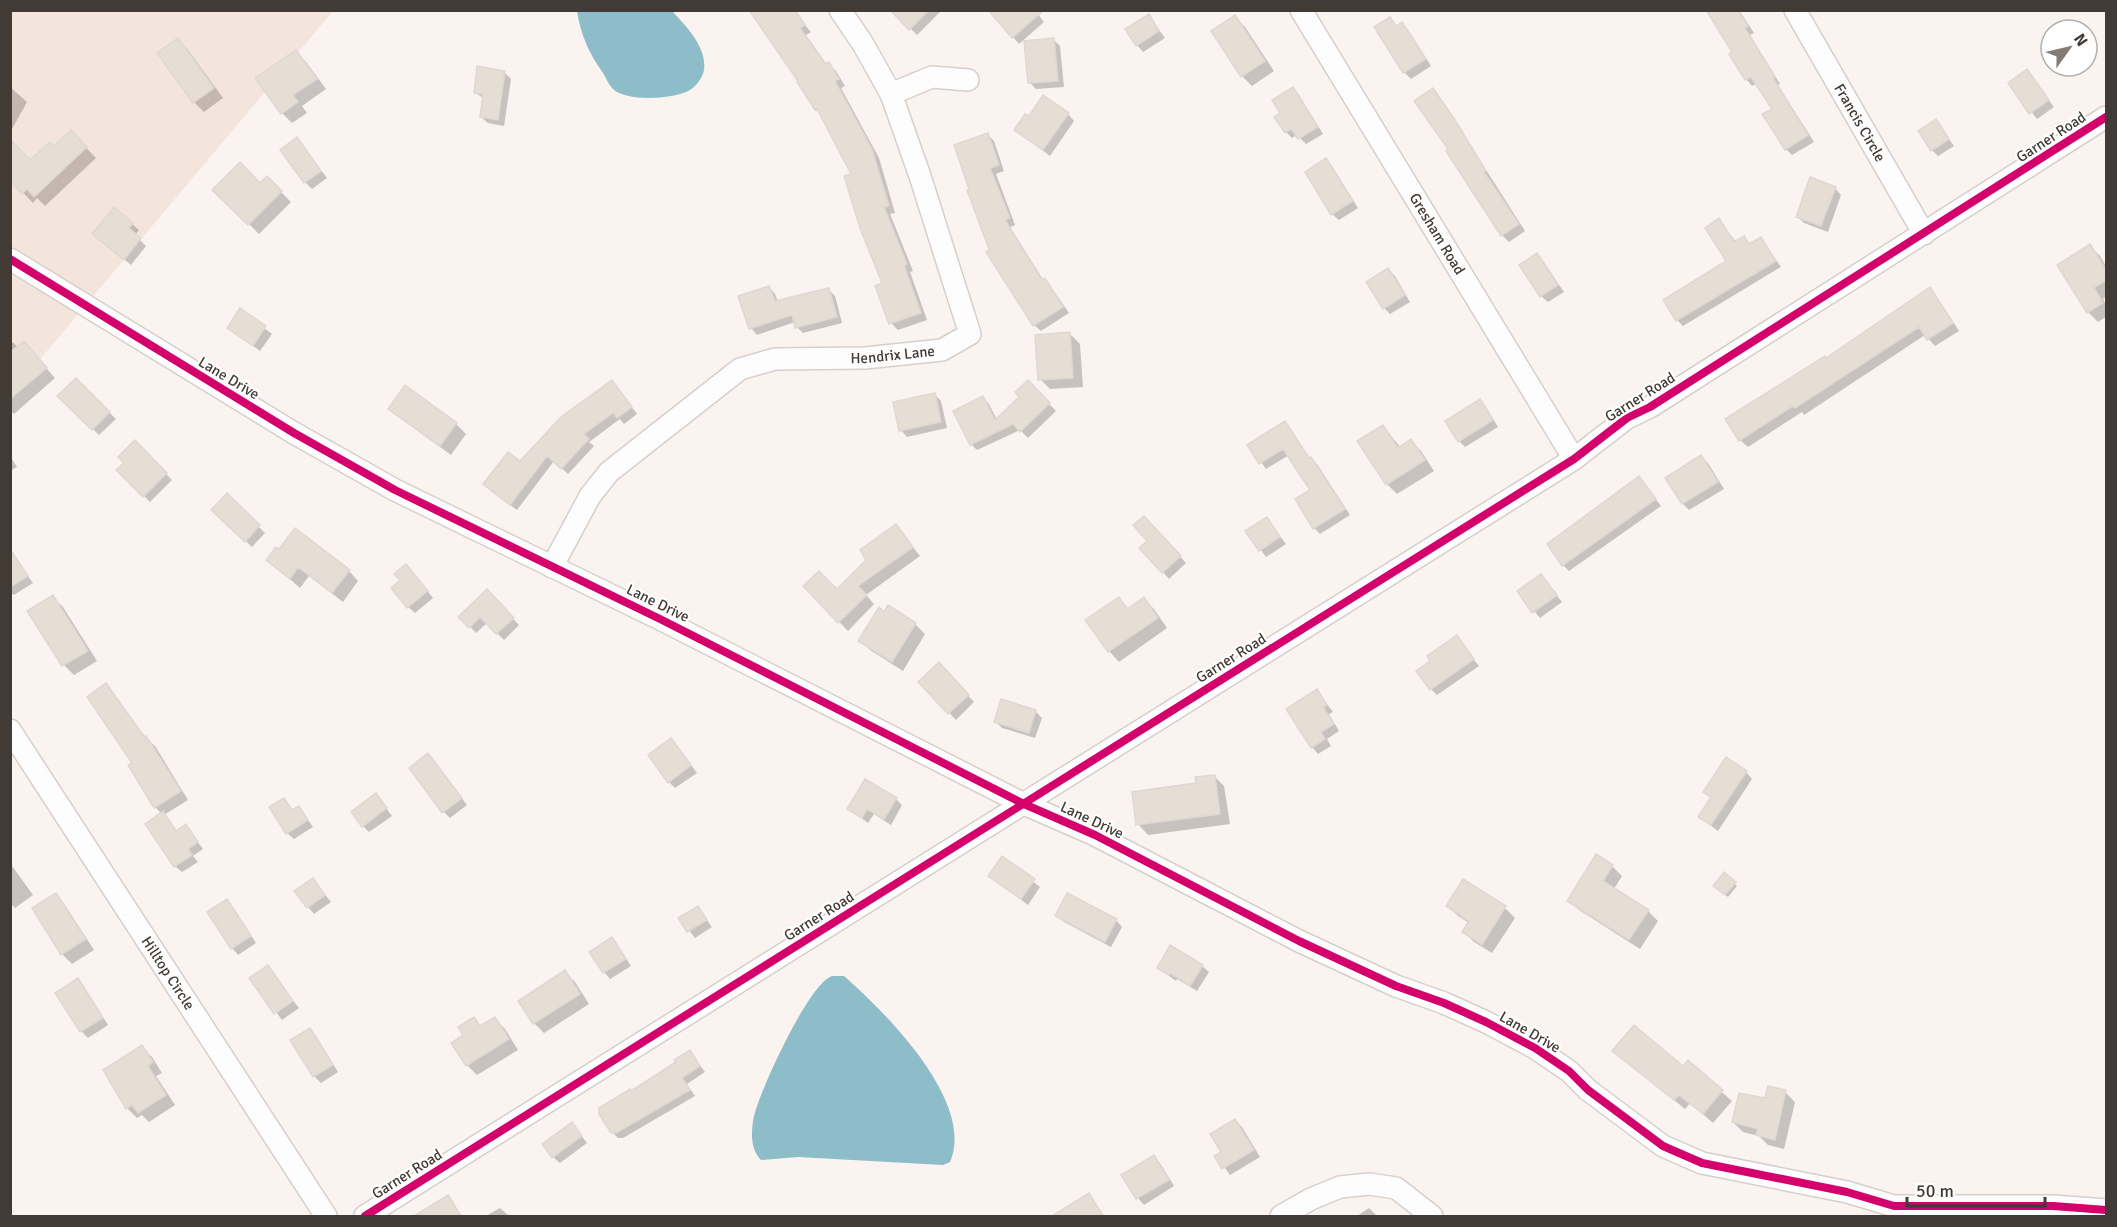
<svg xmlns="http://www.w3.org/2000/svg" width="2117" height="1227" viewBox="0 0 2117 1227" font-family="Signika,sans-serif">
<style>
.built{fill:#f4e5dc}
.water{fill:#8dbdc9}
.shadow{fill:#0003}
.building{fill:#e6ddd4;stroke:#ded8d3;stroke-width:1.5}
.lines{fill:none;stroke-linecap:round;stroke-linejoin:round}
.minor-casing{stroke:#d6cfcb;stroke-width:24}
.minor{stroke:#fefdfd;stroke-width:21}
.cycleway-casing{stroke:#fff;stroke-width:11}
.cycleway{stroke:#d6006c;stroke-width:8}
.labels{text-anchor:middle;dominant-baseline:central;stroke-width:4.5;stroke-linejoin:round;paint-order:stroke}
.street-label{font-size:15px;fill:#423a35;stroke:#fff}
</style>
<rect width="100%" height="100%" fill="#faf3ef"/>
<path class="built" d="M11 11H333L11 394Z"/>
<path class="water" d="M577 11H672C686 26 707 47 704 70 703 77 695 88 688 91 673 99 626 102 613 89 609 85 606 78 603 73 589 53 581 36 577 11Z
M832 976H844C885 1012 976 1102 950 1162L943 1165 798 1157 761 1160C751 1150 751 1135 753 1121 757 1095 809 983 832 976Z"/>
<path class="shadow" d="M892 10H942L917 35Z
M990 10H1035L1044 22 1019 44Z
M1708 10H1739L1754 33 1750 35 1780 84 1778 85 1814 142 1792 155 1786 149 1774 109 1757 83 1752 86 1746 79 1734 53Z
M795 13 811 32 806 35 827 65 829 64 836 71 845 86 841 88 879 158 895 213 890 214 913 271 910 272 927 320 898 330 891 323 884 284 853 175 822 116 816 109Z
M1149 16 1165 38 1143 52 1137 45Z
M1235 17 1245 27 1274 71 1252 86 1242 76Z
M1390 19 1397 27 1402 24 1408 30 1431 66 1411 79 1404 72 1376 28Z
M178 39 188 50 223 98 204 112 194 102Z
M1053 39 1060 46 1064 87 1036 89 1029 82Z
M296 52 306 62 326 89 302 106 307 113 292 123 282 113Z
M2027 71 2054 107 2037 119 2010 84Z
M504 72 511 79 504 126 488 123 481 117 484 99 475 92Z
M10 87 27 102 12 129 10 128Z
M1293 89 1299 95 1323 134 1306 144 1297 135 1292 138 1286 132 1282 113Z
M1433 90 1439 96 1525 231 1509 242 1502 235 1448 151 1450 150Z
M1068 114 1074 121 1050 156 1016 130 1029 118Z
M1936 121 1954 146 1938 156 1932 150Z
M71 132 96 158 45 206 37 198 33 203 10 179 30 162 54 148Z
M988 135 994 141 1004 171 996 174 1015 225 1010 227 1044 281 1051 287 1069 313 1041 331 1034 325 991 250 971 190Z
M297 139 327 178 312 189 305 182Z
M1326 160 1332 166 1358 208 1339 220 1332 214Z
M267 178 291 202 259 234 215 190 260 185Z
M1835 188 1841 195 1828 232 1804 223 1797 216Z
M114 209 139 230 135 235 146 246 131 265 101 240Z
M1719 220 1736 242 1743 237 1751 245 1761 239 1781 267 1683 326 1677 320 1728 261Z
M2090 246 2100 256 2106 266V296L2103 299 2106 305V317L2098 322 2088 312 2059 266Z
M1537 255 1543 261 1564 292 1548 302 1541 296Z
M1388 269 1395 276 1410 302 1390 314 1384 308Z
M769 287 775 294 778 302 829 290 835 296 842 323 803 333 797 327 795 322 757 335 751 328Z
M1930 289 1937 297 1959 331 1935 346 1925 335 1804 415 1802 412 1748 447 1740 440 1826 359Z
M240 310 272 334 260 351 229 328Z
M1070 334 1080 344 1083 387 1050 389 1040 379Z
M10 340 18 347 33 353 55 378 14 414 10 410Z
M76 380 116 419 99 435 60 396Z
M612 382 637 414 624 424 620 419 589 442 594 446 568 474 554 461 517 510 491 491Z
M1028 382 1056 411 1028 438 1020 430 977 450 971 444 983 398 989 404 997 420 1021 397Z
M935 395 941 401 947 428 907 437 901 430Z
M1480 401 1486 407 1498 427 1465 447 1459 441Z
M390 408 456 424 466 434 451 455 400 418Z
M1285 423 1310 459 1317 464 1350 515 1320 534 1314 528 1312 491 1289 455 1266 469 1249 445Z
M1383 426 1401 448 1411 441 1421 451 1434 471 1397 494 1387 484Z
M135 442 172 480 150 502 118 470 126 463Z
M10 456 17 467 10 471Z
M1701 457 1708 463 1724 489 1689 510 1683 504 1667 478Z
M1639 478 1661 506 1569 571 1563 565Z
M227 495 265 533 252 547 213 510Z
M1267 519 1286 544 1266 557 1248 532Z
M1150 524 1186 563 1169 579 1163 572 1149 541Z
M896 526 920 556 866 595 874 604 848 631 805 586 837 591 868 560Z
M280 551 349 571 358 581 343 602 309 576 300 588 268 560Z
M13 555 33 583 14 595 10 592V556Z
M412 572 433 598 415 613 408 607Z
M1541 576 1562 602 1540 618 1519 592Z
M487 591 519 625 504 640 487 623 476 633 461 617Z
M53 597 63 607 97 661 74 675 64 665 30 611Z
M1119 599 1129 609 1144 599 1154 609 1167 628 1119 662 1109 651 1087 621Z
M884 614 915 624 925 634 903 671 870 650 860 640Z
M1456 637 1479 666 1437 695 1431 689 1432 661Z
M939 664 974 702 956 720 920 682Z
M105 685 114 694 146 738 155 746 188 800 164 815 177 832 186 826 203 849 193 856 198 862 182 872 175 866 162 814 155 807 134 763Z
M1317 691 1333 712 1329 714 1339 731 1327 739 1331 746 1318 754 1312 747Z
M1035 711 1042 718 1035 738 1002 728 995 721Z
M677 746 697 773 675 788 669 782Z
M435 762 467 805 450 818 444 812Z
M1746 772 1752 779 1718 831 1700 817 1712 798 1705 791Z
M1214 776 1224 786 1230 824 1148 835 1138 824 1198 784Z
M376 795 392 816 369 832 363 826Z
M896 799 902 805 891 825 874 814 868 823 849 809Z
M284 800 293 811 299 807 313 827 294 839 287 833Z
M1002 858 1040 887 1028 905 990 876Z
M10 863 33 895 15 908 10 903Z
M1612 866 1622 876 1614 889 1648 911 1658 921 1640 949 1579 910 1569 900Z
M1724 874 1737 886 1728 897 1715 886Z
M313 879 331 902 314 914 308 907Z
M55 895 65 905 94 950 72 964 62 954Z
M227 901 233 907 256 943 238 955 232 948Z
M1448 906 1505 908 1515 918 1492 953 1474 942 1464 932 1469 923 1458 916Z
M698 908 712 927 695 938 680 919Z
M1057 915 1116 920 1122 927 1111 947 1064 922Z
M612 939 618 946 631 966 610 979 604 972Z
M1202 966 1209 972 1197 991 1177 979 1176 981 1158 968Z
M267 967 299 1008 282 1020 251 978Z
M565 972 575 982 589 1004 544 1033 534 1023Z
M78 980 84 987 108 1025 88 1038 81 1031 57 993Z
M474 1019 482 1027 495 1019 505 1029 518 1050 477 1075 467 1065Z
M310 1030 316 1036 338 1072 321 1083 314 1076 292 1040Z
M141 1047 152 1057 162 1073 156 1076 175 1105 149 1122 142 1115 137 1118 127 1108Z
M1614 1051 1683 1068 1688 1062 1732 1101 1713 1123 1690 1103 1685 1109Z
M690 1052 705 1072 687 1084 695 1096 623 1138H618L612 1132 631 1092 678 1062Z
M1785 1092 1795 1102 1784 1149 1768 1145 1759 1136 1743 1132 1733 1122 1766 1100Z
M1235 1120 1242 1127 1260 1157 1230 1175 1216 1156 1223 1152Z
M572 1124 587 1143 560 1163 553 1157Z
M1154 1157 1160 1163 1174 1186 1144 1205 1138 1198 1123 1175Z
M1089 1195 1104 1216H1072L1067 1209Z
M448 1197 462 1216H414L428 1208Z
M500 1208 509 1216H486Z
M1369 1208 1377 1216H1357Z"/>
<path class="building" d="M749 10H795L805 25 800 28 825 64 829 62 839 79 835 81 872 149 889 206 884 207 907 264 904 265 921 313 889 324 875 286 882 283 860 228 844 176 851 174 817 109 815 110 797 82 798 81Z
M890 10H929L909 30Z
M988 10H1044L1012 38Z
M1706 10H1738L1748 26 1745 28 1775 77 1773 78 1808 135 1785 150 1762 114 1772 109 1751 77 1745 80 1729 54 1732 52Z
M1149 14 1159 31 1136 46 1125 29Z
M1235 15 1265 61 1241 77 1211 31Z
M1390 17 1396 26 1402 22 1426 59 1403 73 1374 27Z
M178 38 214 88 193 103 157 53Z
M1054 38 1058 81 1028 83 1024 41Z
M296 50 317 79 293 95 298 102 281 114 255 78Z
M477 66 505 71 498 120 480 117 483 94 474 93Z
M2027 69 2049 100 2029 114 2008 83Z
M1293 87 1318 127 1298 139 1291 129 1285 133 1274 117 1280 113 1272 100Z
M1433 88 1455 120 1486 171 1484 172 1519 224 1501 236 1446 151 1448 149 1414 101Z
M1043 95 1069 113 1043 150 1014 130 1025 114 1029 116Z
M1936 119 1949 139 1931 151 1918 131Z
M71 130 87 147 34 197 27 189 22 194 10 181V139L30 160 50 142 54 146Z
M988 133 999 165 990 168 1010 218 1005 220 1042 280 1045 278 1063 307 1033 326 986 252 989 249 967 190 969 189 954 145Z
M297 137 321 171 304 183 280 150Z
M1326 158 1353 201 1331 215 1305 172Z
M240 162 260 183 267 176 282 191 248 225 212 190Z
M1810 177 1836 187 1821 226 1796 217Z
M114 207 133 223 129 228 141 238 124 260 92 234Z
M1719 218 1734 242 1744 236 1749 244 1761 237 1776 261 1676 321 1663 300 1726 261 1705 228Z
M2090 244 2106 270V280L2094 288 2103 303 2087 313 2057 265Z
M1537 253 1558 285 1540 297 1519 265Z
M1388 268 1405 295 1383 309 1366 282Z
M769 286 775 301 829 288 837 317 795 328 792 315 749 329 738 296Z
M1930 287 1953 323 1927 340 1919 327 1795 408 1793 406 1739 441 1725 419 1825 356 1826 358Z
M240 308 266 326 253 346 227 328Z
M1070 332 1073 378 1038 380 1035 335Z
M24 341 47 368 10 399V352Z
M76 378 110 412 92 430 57 396Z
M612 380 632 407 617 418 613 413 584 434 589 439 561 469 547 456 510 505 483 484 508 452 520 461 561 417Z
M1028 380 1050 403 1020 432 1013 424 970 445 953 411 983 396 995 420 1019 397 1015 392Z
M405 385 457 423 440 446 388 409Z
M935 393 941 422 899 431 893 402Z
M1480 399 1493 420 1458 442 1445 421Z
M1285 421 1309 458 1311 457 1345 509 1313 529 1295 499 1310 490 1283 449 1259 464 1247 445Z
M1383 425 1398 448 1411 439 1425 460 1386 485 1357 441Z
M135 440 167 473 143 497 116 470 124 463 118 457Z
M1701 455 1718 482 1682 504 1665 478Z
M1639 476 1656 499 1562 566 1547 544Z
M227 493 260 525 245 542 211 510Z
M1144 516 1181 556 1162 573 1139 548 1147 541 1133 525Z
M1267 517 1280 537 1259 551 1245 531Z
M896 524 913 547 858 586 867 595 838 623 803 586 819 571 837 589 866 560 860 550Z
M295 528 350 570 332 593 298 567 290 579 266 560 276 547 279 549Z
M10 549 28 576 10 587Z
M406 564 428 591 407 608 391 588 400 580 394 574Z
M1541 574 1557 595 1532 613 1517 591Z
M487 589 514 618 496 634 480 617 469 628 458 617Z
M53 595 88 651 62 666 27 611Z
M1119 597 1127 609 1144 597 1158 618 1108 652 1085 620Z
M888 605 916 623 892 662 858 641 879 607 884 612Z
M1457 635 1474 659 1430 690 1416 671 1430 661 1427 656Z
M939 662 969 695 948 714 918 682Z
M106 683 144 737 146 736 181 791 154 808 128 765 132 763 87 697Z
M1317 689 1327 705 1323 707 1334 724 1321 732 1325 739 1311 748 1286 709Z
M1001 699 1036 710 1029 733 994 722Z
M671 738 691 765 668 783 648 755Z
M428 753 462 798 442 813 409 768Z
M1726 757 1747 771 1711 825 1698 817 1711 797 1703 792Z
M1215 775 1220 814 1136 825 1132 792 1196 783 1195 777Z
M865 779 897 798 884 819 867 809 862 818 847 809Z
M376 793 387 808 362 827 351 812Z
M284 798 292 810 299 806 308 820 286 834 269 807Z
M163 811 176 831 186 824 198 842 188 849 192 855 174 867 145 824Z
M1596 854 1613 865 1603 881 1649 910 1629 940 1567 901Z
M1002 856 1035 879 1021 899 988 876Z
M1724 872 1736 882 1725 895 1713 886Z
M313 878 325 895 307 908 294 891Z
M1463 879 1506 906 1482 945 1462 932 1469 921 1446 906Z
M56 893 86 939 61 955 32 908Z
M1067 893 1117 919 1105 942 1055 916Z
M227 899 251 936 231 949 207 912Z
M698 906 707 920 687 932 678 918Z
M612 937 626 959 603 973 589 952Z
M1170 945 1203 965 1190 986 1170 973 1169 975 1157 968Z
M268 965 293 1001 274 1014 249 978Z
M565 970 580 994 533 1024 518 1001Z
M78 978 103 1018 80 1032 55 993Z
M474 1017 480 1026 495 1017 509 1039 466 1066 451 1043 463 1035 458 1027Z
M1634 1025 1683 1066 1688 1060 1723 1090 1703 1114 1679 1095 1674 1100 1612 1051Z
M310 1028 333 1065 313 1077 290 1040Z
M142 1045 153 1062 148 1066 166 1095 138 1113 132 1105 126 1109 103 1070Z
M690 1050 700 1066 682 1078 690 1090 616 1133H611L599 1114V1108L630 1089 631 1091 676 1062 674 1060Z
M1768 1086 1786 1090 1775 1140 1756 1135 1758 1129 1732 1122 1739 1093 1765 1098Z
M1235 1119 1254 1150 1222 1169 1214 1156 1221 1152 1210 1134Z
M572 1122 582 1136 552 1158 542 1144Z
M1154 1155 1169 1180 1136 1199 1121 1175Z
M1089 1193 1103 1216H1052Z
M448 1195 461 1216H414Z"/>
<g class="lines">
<defs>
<g id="minor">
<path id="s1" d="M1301 10 1574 459"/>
<path id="s2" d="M1795 10 1924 234"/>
<path d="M891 94 932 77 968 80"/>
<path d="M10 259 294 433 395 490 660 619 1024 804 1095 835 1299 941 1396 986 1444 1003 1486 1022 1535 1048 1569 1071 1588 1090 1663 1146 1702 1163 1847 1192 1894 1206H2053L2106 1210"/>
<path id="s3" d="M552 567 590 496 609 472 740 369 775 359 865 358 942 350 970 334 920 176 891 94 863 44 840 10"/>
<path id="s4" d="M10 730 326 1216"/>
<path d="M365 1216 1574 459 1627 418 1650 407 2106 117"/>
<path d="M1281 1216 1311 1199 1340 1187 1369 1184 1396 1188 1432 1216"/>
</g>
</defs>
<use href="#minor" class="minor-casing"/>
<use href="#minor" class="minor"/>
<defs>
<path id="cycleway" d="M10 259 294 433 395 490 660 619 1024 804 1095 835 1299 941 1396 986 1444 1003 1486 1022 1535 1048 1569 1071 1588 1090 1663 1146 1702 1163 1847 1192 1894 1206H2053L2106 1210
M365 1216 1574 459 1627 418 1650 407 2106 117"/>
</defs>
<use href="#cycleway" class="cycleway-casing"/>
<use href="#cycleway" class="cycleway"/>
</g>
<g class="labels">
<g class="street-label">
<text stroke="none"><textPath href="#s2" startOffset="130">Francis Circle</textPath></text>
<text transform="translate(2051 137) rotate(-33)">Garner Road</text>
<text stroke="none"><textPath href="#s1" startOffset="262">Gresham Road</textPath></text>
<text stroke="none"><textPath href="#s3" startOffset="432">Hendrix Lane</textPath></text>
<text transform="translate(229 378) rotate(31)">Lane Drive</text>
<text transform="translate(1640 397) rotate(-32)">Garner Road</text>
<text transform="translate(658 603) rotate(26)">Lane Drive</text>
<text transform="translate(1231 658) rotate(-32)">Garner Road</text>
<text transform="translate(1092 820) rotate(25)">Lane Drive</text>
<text transform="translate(819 916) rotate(-32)">Garner Road</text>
<text stroke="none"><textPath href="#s4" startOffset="290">Hilltop Circle</textPath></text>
<text transform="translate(1530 1032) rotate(30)">Lane Drive</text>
<text transform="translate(407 1174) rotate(-32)">Garner Road</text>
</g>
</g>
<rect width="2117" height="1227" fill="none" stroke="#423a35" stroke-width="24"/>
<g transform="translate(2069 48) rotate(56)"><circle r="28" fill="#ffffff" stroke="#b3b0ae" stroke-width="1.5"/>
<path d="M0-4.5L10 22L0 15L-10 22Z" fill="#827b76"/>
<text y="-9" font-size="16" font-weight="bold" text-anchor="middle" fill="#423a35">N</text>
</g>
<path d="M1907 1197v9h138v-9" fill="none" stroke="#423a35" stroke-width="3"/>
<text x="1916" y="1197" font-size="18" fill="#423a35" stroke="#ffffff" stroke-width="4.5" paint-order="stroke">50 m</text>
</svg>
